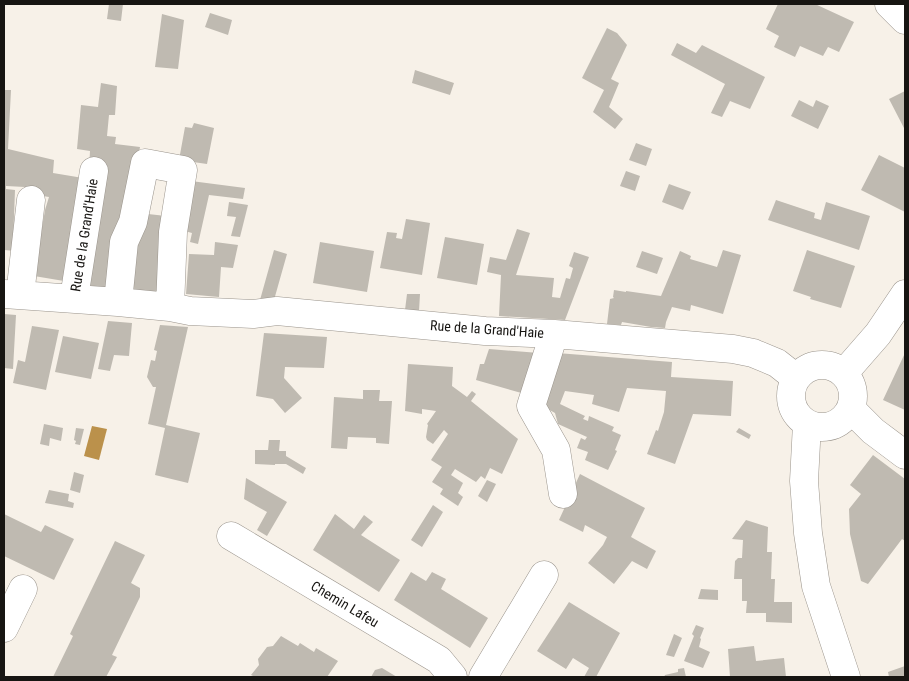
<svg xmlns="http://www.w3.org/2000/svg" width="909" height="681" viewBox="0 0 909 681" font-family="'Roboto Condensed',sans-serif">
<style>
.water{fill:#bb914b}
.building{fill:#bfbab1}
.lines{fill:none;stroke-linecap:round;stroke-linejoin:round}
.minor-casing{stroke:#9a948c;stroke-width:29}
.minor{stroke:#fff;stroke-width:28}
.labels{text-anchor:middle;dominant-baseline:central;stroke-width:4;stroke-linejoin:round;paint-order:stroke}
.street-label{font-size:14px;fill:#171512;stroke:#fff}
</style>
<rect width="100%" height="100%" fill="#f7f1e8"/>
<path class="water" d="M92 426 107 429 99 460 84 456Z"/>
<path class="building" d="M109 4H123L121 21 107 19Z
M778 4H815L854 22 839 52 828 47 823 56 800 46 795 57 774 47 779 36 766 29Z
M210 13 232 20 228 35 205 27Z
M162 14 184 20 178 69 155 67Z
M607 28 617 33 627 45 611 79 619 83 609 107 623 119 615 129 593 112 604 90 582 78Z
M677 43 696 53 702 45 765 77 750 109 730 101 722 117 711 113 725 84 671 55Z
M415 70 454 83 450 95 412 83Z
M101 83 117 86 115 115H109L107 136 116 137 115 144 140 147 114 288 83 286 90 151 77 149 81 105 98 107Z
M4 90H11L8 149 54 160 53 173 83 178 64 281 34 276 45 210 49 197 24 193 25 187 6 186V189L15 190 13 243 15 251 4 250Z
M905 91V130L889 99Z
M799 100 813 107 816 100 829 106 818 129 791 116Z
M194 123 214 128 207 164 179 160 185 127 192 128Z
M636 143 652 149 646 166 629 160Z
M879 155 905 168V212L861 190Z
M626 171 640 176 635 191 620 186Z
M191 181 245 188 243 199 209 195 198 244 190 242 192 233 181 230Z
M669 184 691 192 683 210 662 202Z
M776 200 815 213 814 218 821 220 826 202 870 216 859 250 768 220Z
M229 202 248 205 240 237 231 236 236 217 227 216Z
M148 214 166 216 163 292 125 289 129 261Z
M406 219 430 223 422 275 380 268 387 232 397 233 396 238 402 239Z
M517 229 530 233 516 275 554 278 552 297 560 298 566 278 570 279 573 268 569 266 574 252 589 257 565 320 499 316 501 275 487 272 490 257 506 260Z
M445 237 484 244 477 285 437 278Z
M215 242 238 245 233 268 221 267 219 297 186 294 189 254 214 255Z
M320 242 374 251 367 292 313 283Z
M274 250 287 254 274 300H260Z
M723 250 741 255 723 314 691 305 690 311 672 307 666 322 665 328 651 327 622 322 621 325 607 324 610 299 614 298 613 297 614 290 626 292V291L661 296 680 251 691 256 690 259 717 267Z
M807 250 855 266 841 308 810 299 811 297 793 291Z
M642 251 663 258 657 274 636 267Z
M407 294H420L419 311 405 310Z
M4 314 16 315 13 369 4 368Z
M108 321 132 323 129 356 114 355 110 371 98 369Z
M160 325 188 327 166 425 200 433 188 483 155 475 165 428 148 424 156 387H153L147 377 151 360 155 361 157 351 154 350Z
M32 326 59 330 46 390 13 383 18 360 25 362Z
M264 333 327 337 324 368 285 367 284 378 302 398 285 413 273 399 256 396Z
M63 336 99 343 91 379 55 372Z
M489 349 539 353 525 394 476 380 480 364H484Z
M557 353 672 362 671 377 733 381 731 416 693 414 675 464 647 454 656 430 658 431 664 412 666 391 627 388 619 412 592 404 594 395 565 391 560 404 585 416 583 419 588 421 589 416 614 427 612 431 621 435 615 450 617 451 608 470 585 460 588 452 577 448 581 438 585 440 587 437 558 424 555 413 546 408 544 400Z
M905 353V410L883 400Z
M408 364 453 367 452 386 467 397 472 391 476 394 471 401 518 439 502 474 490 468 485 479 481 476 476 482 455 469 451 475 463 483 458 493 463 497 458 506 440 494 443 489 432 482 442 467 431 460 448 434 444 430 433 444 427 440 426 437 428 425 427 424 436 411 422 409V414L405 411Z
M363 390H380L379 401H392L389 444 376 443V438L348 437 347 449 331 448 334 397 363 399Z
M44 424 63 428 61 441 50 438 49 446 40 444Z
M76 428 84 429 80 445 75 444 76 441 74 440Z
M739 428 751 435 749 439 736 432Z
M269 440H280L279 451H286V456L306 468 303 474 286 464H275V465L255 464V450H268Z
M873 455 905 479V541L902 539 868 584 861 581 850 534 849 509 861 494 850 485Z
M74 472 84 475 80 493 70 490Z
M580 474 645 508 631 537 656 551 647 569 632 561 614 584 588 563 603 545 607 537 585 525 583 532 559 520Z
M246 478 287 502 267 536 257 530 267 512 244 499Z
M487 480 496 484 487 502 478 496Z
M49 490 69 494 68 501 74 503 73 508 45 503Z
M433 505 443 512 422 547 411 540Z
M4 514 41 532 45 525 74 539 54 580 4 556Z
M335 514 354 529 364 515 373 522 361 535 400 560 379 592 313 550Z
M746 520 768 527 767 552H772L771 579H775L774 602H792V623L766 622V613H746L747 601H742V579H734L735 561 738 558H742L743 540 732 539Z
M115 541 145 555 131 583 140 588V597L112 655 117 657 106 677H53L73 636 70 634Z
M411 572 426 581 432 572 446 579 441 589 488 618 470 648 394 600Z
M701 589 718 590V600L698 599Z
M569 602 620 633 596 677H584L589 668 573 658 566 669 537 651Z
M696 625 704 628 700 638 701 639 699 647 710 652 703 668 684 661 694 636 692 634Z
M674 634 682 638 674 657 666 655Z
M281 636 298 646 300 643 314 652 316 648 338 661 327 677H255L251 675 259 665 258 659 267 647 273 646Z
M754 646 756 661 784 658 786 677H730L728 649Z
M905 666V677H889L888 672Z
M382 668 397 677H371L375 670Z
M684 668 686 677H664L665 675 678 672V669Z"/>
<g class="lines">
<defs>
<path id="minor" d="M889 4 905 20
M4 294 118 302 170 307 190 311 253 314 277 311 485 331 554 334 733 349 753 353 777 363 796 378
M20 295 31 200
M74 298 94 171
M118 302 124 242 133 222 145 163 183 170 173 232 170 307
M554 334 531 406 556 450 563 494
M791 396a31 31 0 1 1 62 0a31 31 0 1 1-62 0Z
M844 373 878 334 905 294
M851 409 873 431 905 455
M807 424 804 481 808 533 816 586 846 677
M231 536 439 660 453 677
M4 628 23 589
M483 677 544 575"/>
</defs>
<use href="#minor" class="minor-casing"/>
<use href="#minor" class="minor"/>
</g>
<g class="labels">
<g class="street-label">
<text transform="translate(84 235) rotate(-81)">Rue de la Grand'Haie</text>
<text transform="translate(487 329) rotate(4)">Rue de la Grand'Haie</text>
<text transform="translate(345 604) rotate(31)">Chemin Lafeu</text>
</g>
</g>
<rect width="909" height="681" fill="none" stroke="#171512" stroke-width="10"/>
</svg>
